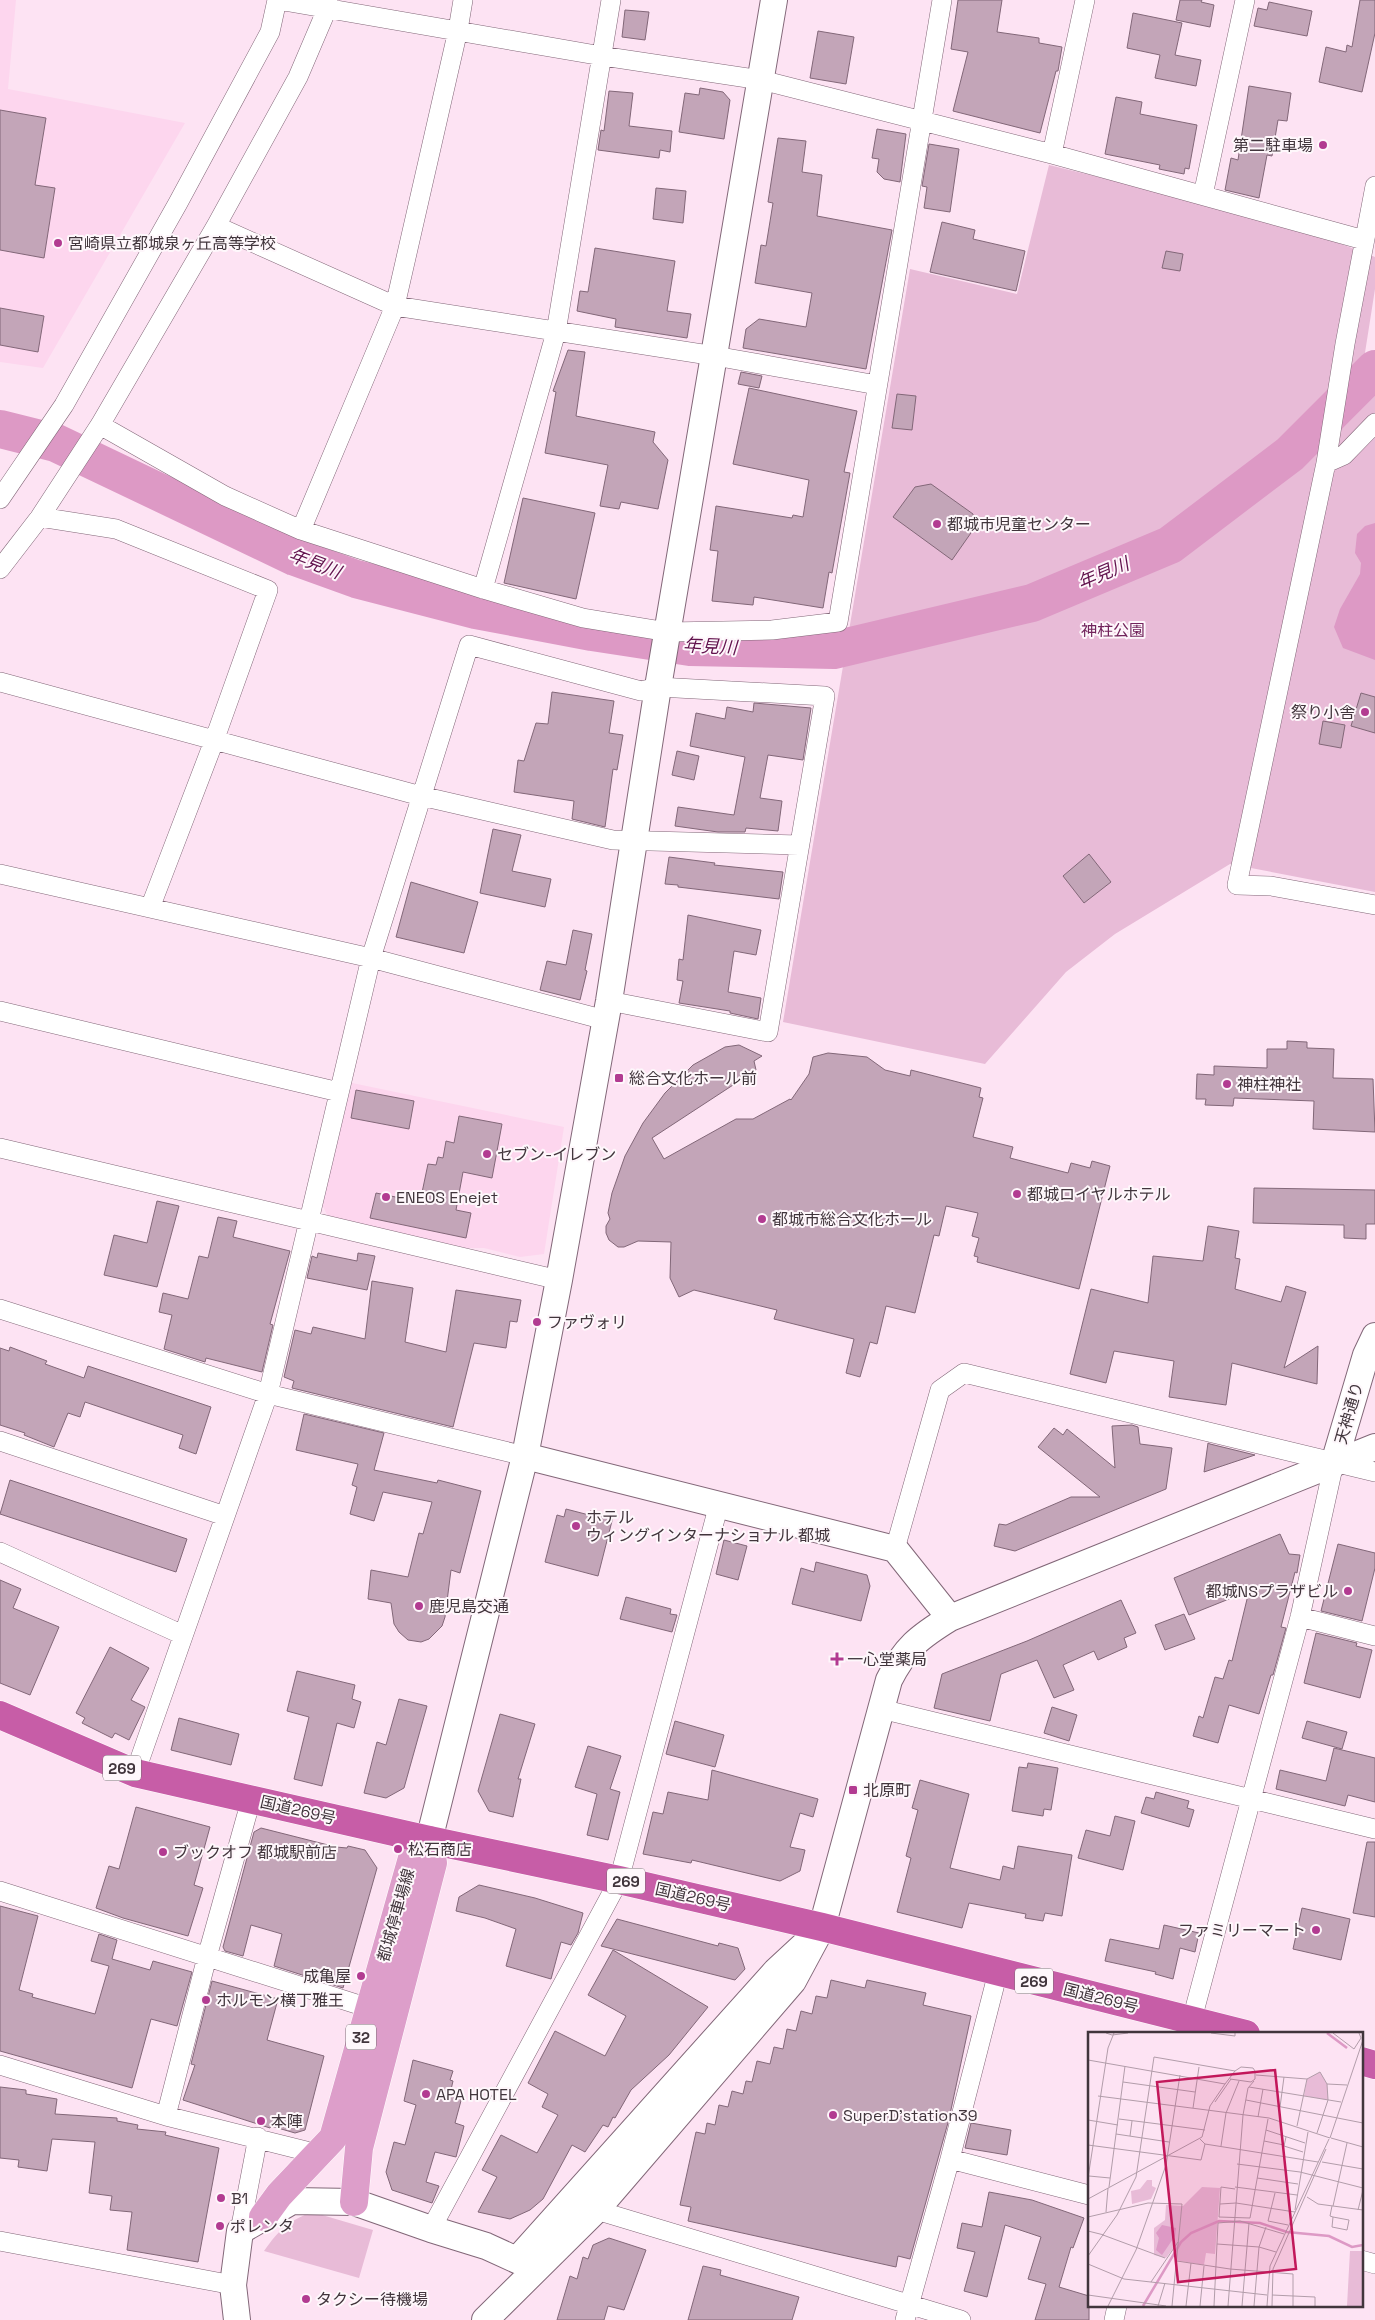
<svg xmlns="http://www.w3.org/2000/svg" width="1375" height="2320" viewBox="0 0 1375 2320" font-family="'Space Grotesk','Noto Sans JP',sans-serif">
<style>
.built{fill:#fdd6ee}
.green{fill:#e8bbd7}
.water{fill:#dd99c5}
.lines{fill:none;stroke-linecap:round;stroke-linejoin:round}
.river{stroke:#dd99c5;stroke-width:38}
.building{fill:#c3a5b8;stroke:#826778}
.street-casing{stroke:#826778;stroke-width:20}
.secondary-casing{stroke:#826778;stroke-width:28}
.primary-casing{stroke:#fff;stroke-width:29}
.highway-casing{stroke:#fff;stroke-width:29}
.street{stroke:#fff;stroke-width:19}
.secondary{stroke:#fff;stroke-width:26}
.primary{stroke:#dd9eca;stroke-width:28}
.highway{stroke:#c75da7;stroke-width:28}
.poi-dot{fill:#b23b91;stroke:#fef7fb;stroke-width:2}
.labels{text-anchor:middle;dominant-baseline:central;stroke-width:4;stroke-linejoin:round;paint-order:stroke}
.shield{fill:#fef7fb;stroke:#7a6f75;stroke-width:1}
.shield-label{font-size:15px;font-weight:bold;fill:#41353c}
.poi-label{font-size:16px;fill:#41353c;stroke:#fef7fb;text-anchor:start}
.park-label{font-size:16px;fill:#72245c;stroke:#fef7fb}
.street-label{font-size:16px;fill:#41353c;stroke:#fef7fb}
.water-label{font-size:18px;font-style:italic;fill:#61124d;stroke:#fef7fb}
.inset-river{fill:none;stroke:#dd99c5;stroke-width:2.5}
.inset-road{fill:none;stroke:#b29daa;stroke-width:1}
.view{fill:#c2185b;fill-opacity:0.15;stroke:#c2185b;stroke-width:2.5}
.inset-edge{fill:none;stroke:#41353c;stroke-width:2.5}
</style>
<rect width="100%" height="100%" fill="#fde3f3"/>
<path class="built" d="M0 0H16L8 89 185 123 43 368 0 362Z
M352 1083 564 1127 544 1254 520 1257 484 1248H465L328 1217 322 1204Z"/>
<path class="green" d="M1049 165C1158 192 1270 215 1375 257V289L1364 359 1375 394V892L1230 864 1115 934 1066 972 985 1064 783 1022 910 269 1017 294Z
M312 2212 373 2230 359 2278 264 2251C279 2230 288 2221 312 2212Z"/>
<path class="water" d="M1375 523V660L1343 648 1334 627 1340 609 1360 574 1361 563 1355 553 1357 534 1365 526Z"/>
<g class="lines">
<path class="river" d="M0 429 56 443 295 557 356 579 476 610 592 632 690 647 834 650 1032 603 1170 545 1290 454 1375 369"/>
</g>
<path class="building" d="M958 0H1002L997 32 1039 38V43L1062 47 1058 71H1056L1040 133 953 111 968 52 951 49Z
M1180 0H1202L1201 2 1214 5 1210 27 1176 20Z
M1360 0H1375V33L1362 92 1319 82 1326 47 1346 52 1347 45 1352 47Z
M1269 2 1312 11 1307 36 1254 26 1258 8 1267 10Z
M625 10 649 12 645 40 622 37Z
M1133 13 1182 23 1175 55 1201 60 1196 86 1155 78 1160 55 1127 48Z
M818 31 854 37 846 84 810 78Z
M1249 86 1291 93 1287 121 1278 120 1272 156 1267 155 1259 198 1225 190 1231 158 1238 160Z
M700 88 723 92 730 100 724 139 679 132 685 93 699 95Z
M609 91 633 93 629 126 672 131 670 152 660 150 659 158 598 150 601 130 604 131Z
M1116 97 1142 102 1140 114 1197 125 1189 169 1185 168 1184 174 1159 169 1160 165 1105 154Z
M0 110 46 118 35 185 55 188 44 258 0 250Z
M877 129 906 134 900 182 884 179 877 172 879 159 872 158Z
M778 138 806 141 802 172 822 175 817 216 892 230 866 369 743 348 746 329 759 319 806 327 812 293 755 283 761 245 766 246 773 203 768 202Z
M929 144 959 149 950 212 924 208 927 187 922 186Z
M656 188 686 191 683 223 653 219Z
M942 222 975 230 973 239 1025 251 1016 291 930 272Z
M595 248 675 261 667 311 691 314 687 338 615 327 616 319 577 311 580 291 588 292Z
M1166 251 1183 254 1180 271 1162 268Z
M0 308 44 316 38 352 0 345Z
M568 350 585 352 576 416 655 432 653 442 668 460 658 509 621 502 619 509 600 506 608 465 545 453 556 392 553 391Z
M741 372 762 376 759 388 738 384Z
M749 388 857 411 844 472 850 473 832 573 829 572 823 608 754 597 753 605 712 601 718 551 710 550 716 506 792 518 793 515 803 517 809 480 733 464Z
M897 394 916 396 912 430 892 428Z
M931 484 973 514V530L952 560 893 517 915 487Z
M523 498 595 513 576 599 504 583Z
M552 692 614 701 609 733 623 735 617 770 613 769 605 827 572 819 574 801 514 792 518 760 524 761 536 723 548 724Z
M1361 693 1375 697V733L1351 726Z
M754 703 811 708 803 760 768 755 760 798 782 801 778 831 746 828 745 832H718L675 826 678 807 734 815 745 757 690 746 696 713 725 719 727 707 753 712Z
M1323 721 1345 725 1341 748 1319 744Z
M677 751 699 756 694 780 672 775Z
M493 829 521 835 512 871 551 879 545 907 480 893Z
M1089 854 1111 882 1084 903 1063 876Z
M669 857 715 863 714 865 783 872 779 899 678 887V885L665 884Z
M411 882 478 902 464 953 396 937Z
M688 915 761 930 756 955 734 951 728 992 761 998 758 1019 730 1013V1011L679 1003 683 981 677 980 679 959 683 960Z
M573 930 592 934 585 970 587 971 580 1000 540 990 547 961 566 965Z
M1287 1041 1307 1042V1048L1334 1049 1333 1078 1373 1079 1375 1132 1313 1129 1314 1101 1234 1098 1233 1106 1205 1105 1206 1099H1196L1197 1074 1214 1075V1066L1267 1068V1049H1287Z
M739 1045 762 1056 754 1061 756 1070 652 1138 664 1159 736 1119H753L790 1099 791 1100 809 1074 813 1057 828 1053 867 1057 885 1070 910 1076 911 1070 981 1088 979 1097 983 1098 973 1137 1013 1147 1010 1158 1068 1173 1071 1163 1090 1168 1092 1161 1110 1166 1079 1289 977 1262 978 1257 974 1256 979 1238 972 1236 978 1213 946 1206 939 1236 934 1235 915 1313 886 1306 877 1344 870 1342 860 1377 846 1373 854 1339 774 1319 777 1310 694 1290 679 1297 670 1278 671 1242 638 1241 624 1247H618L609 1240 606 1233V1226L610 1219 608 1213 612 1193 625 1156 643 1123 665 1093 693 1065 725 1047Z
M356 1090 414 1101 409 1129 351 1118Z
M459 1116 502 1124 492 1178 463 1172 456 1210 471 1213 466 1238 370 1218 376 1193 420 1202 428 1164 436 1165 438 1157 443 1158 446 1141 454 1143Z
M1254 1188 1375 1190V1224H1366V1239L1344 1238V1225L1253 1223Z
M157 1201 179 1206 157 1287 104 1275 114 1235 147 1243Z
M218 1217 237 1221 233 1237 290 1251 270 1324 273 1325 262 1372 206 1358 205 1362 164 1349 172 1315 159 1312 163 1293 188 1299 199 1256 208 1258Z
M1208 1226 1239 1231 1235 1258 1240 1259 1235 1289 1281 1302 1286 1286 1306 1292 1284 1368 1318 1346 1317 1384 1232 1363 1226 1405 1169 1397 1174 1361 1114 1351 1106 1383 1070 1374 1091 1289 1148 1303 1153 1256 1203 1261Z
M318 1253 357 1261 358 1253 375 1256 367 1290 307 1278 312 1256 317 1258Z
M372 1281 413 1288 405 1342 446 1352 456 1290 521 1300 517 1322 510 1321 506 1348 474 1343 453 1427 292 1388 294 1381 284 1377 295 1330 311 1334 313 1327 365 1339Z
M10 1347 47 1361 45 1364 84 1378 88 1366 211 1407 196 1454 179 1448 183 1435 85 1402 80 1417 68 1413 54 1447 24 1435 25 1433 0 1425V1348L9 1351Z
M304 1414 384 1433 374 1470 437 1483 438 1480 481 1491 460 1573 451 1570 445 1617 442 1626 429 1639 421 1642 408 1640 399 1632 394 1624 391 1603 368 1599 371 1570 408 1577 419 1533 423 1534 432 1502 383 1492 374 1521 350 1514 357 1487 352 1485 358 1464 296 1450Z
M1132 1425 1138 1427 1140 1444 1172 1448 1166 1489 1015 1551 994 1546 999 1524 1006 1525 1071 1497H1100L1038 1447 1054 1428 1063 1435 1067 1429 1115 1468 1112 1426Z
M1208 1443 1210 1444 1255 1455 1204 1472Z
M10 1480 187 1539 176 1572 0 1514Z
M566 1509 589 1515 590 1511 613 1517 598 1576 545 1562 557 1515 564 1517Z
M1280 1534 1289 1554 1300 1555 1297 1573 1295 1572 1281 1627 1286 1628 1273 1675H1271L1259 1714 1229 1705 1218 1743 1193 1736 1199 1716 1203 1718 1215 1677 1223 1679 1229 1660 1232 1661 1249 1591 1189 1615 1174 1578Z
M724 1540 747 1546 738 1580 716 1574Z
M1338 1544 1375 1553V1568L1362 1621 1321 1611Z
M816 1562 867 1575 870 1586 861 1621 792 1604 801 1568 814 1572Z
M0 1580 21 1589 13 1608 59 1627 30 1695 0 1683Z
M626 1597 671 1609 670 1614 677 1615 672 1632 620 1619Z
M1121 1600 1136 1633 1124 1638 1127 1647 1098 1660 1094 1651 1063 1665 1074 1690 1054 1698 1037 1660 1001 1674 990 1721 934 1708 942 1674 1027 1641Z
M1184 1614 1195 1639 1165 1650 1155 1625Z
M1316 1633 1357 1643 1356 1646 1372 1650 1360 1698 1304 1683Z
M110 1647 149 1668 131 1700 145 1707 129 1740 115 1733 112 1738 82 1723 85 1718 76 1713Z
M297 1671 355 1685 352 1699 361 1702 354 1728 337 1723 322 1786 294 1779 309 1717 287 1711Z
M399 1699 427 1706 404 1788 386 1798 364 1793 377 1742 386 1745Z
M1052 1707 1077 1715 1069 1741 1044 1733Z
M500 1714 535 1724 518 1779H521L513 1817 489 1811 478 1791Z
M179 1718 239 1734 231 1765 171 1750Z
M675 1721 724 1735 715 1767 666 1754Z
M1307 1721 1347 1732 1342 1749 1302 1738Z
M588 1746 621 1756 610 1789 620 1792 608 1840 587 1835 597 1794 575 1787Z
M1334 1748 1375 1758V1802L1348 1795 1345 1806 1276 1789 1280 1770 1326 1781Z
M1028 1763 1058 1768 1051 1810 1044 1809 1043 1816 1012 1811 1019 1767 1027 1768Z
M712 1770 818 1799 813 1817 800 1813 790 1847 805 1850 800 1871 780 1881 692 1860 691 1863 643 1854 653 1812 663 1814 668 1792 708 1800Z
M920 1780 969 1794 950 1868 1000 1880 1003 1866 1014 1869 1018 1846 1072 1855 1062 1916 1045 1913 1043 1921 1025 1918 1026 1914 969 1903 962 1928 897 1912 911 1858 906 1856 918 1810 912 1808Z
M1156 1792 1189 1801 1187 1808 1194 1810 1189 1827 1141 1813 1146 1797 1154 1799Z
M136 1807 210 1827 194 1885 203 1888 188 1936 123 1918 96 1908 109 1866 119 1869Z
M1115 1816 1135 1821 1123 1870 1078 1858 1086 1830 1110 1836Z
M261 1828 336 1847 347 1848 348 1846 365 1850 377 1868 343 1988 274 1966 282 1934 251 1925 243 1956 225 1951 223 1947 254 1832Z
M1367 1842H1375V1917L1353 1913Z
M479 1885 535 1898 583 1913 578 1933 571 1945 561 1942 551 1979 506 1966 516 1929 485 1918 456 1911 459 1897Z
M0 1906 38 1916 19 1990 33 1994 32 1997 95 2014 109 1966 91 1961 99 1934 117 1940 112 1959 150 1970 153 1961 192 1972 177 2026 151 2019 132 2088 0 2051Z
M1302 1908 1350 1919 1341 1960 1293 1949Z
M617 1919 718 1946 719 1943 738 1948 745 1969 735 1980 601 1946Z
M1164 1925 1199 1933 1195 1952 1180 1948 1173 1979 1155 1974 1156 1972 1105 1961 1110 1939 1159 1949Z
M613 1950 708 2007 669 2055 631 2090 615 2118 613 2117 608 2127 603 2125 585 2152 572 2145 543 2199 530 2210 510 2219 478 2212 497 2177 482 2170 501 2135 537 2153 558 2115 542 2107 548 2094 528 2083 555 2031 605 2056 626 2016 588 1995Z
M831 1980 865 1988 867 1980 926 1993 923 2005 971 2016 949 2119 910 2259 898 2256 896 2267 688 2221 691 2207 680 2205 696 2132 705 2134 707 2123 715 2125 719 2105 728 2107 732 2091 743 2094 746 2081 752 2082 757 2061 770 2064 774 2047 783 2049 787 2029 796 2031 801 2011 812 2014 816 1996 827 1998Z
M212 1981 278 1999 267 2040 324 2056 305 2130 295 2133 271 2126 270 2128 183 2100 195 2065 191 2064Z
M413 2060 453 2071 450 2080 453 2081 450 2094 462 2097 455 2123 464 2126 456 2157 435 2152 426 2182 439 2186 432 2203 392 2190 386 2172 394 2142 405 2145 416 2105 404 2101Z
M0 2087 26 2090V2094L57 2099 55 2114 117 2118V2121L138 2125 137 2129 166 2132 165 2135 219 2148 198 2262 127 2250 132 2212 110 2210 112 2196 89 2193 95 2142 52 2139 47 2171 18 2167 19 2160 0 2158Z
M971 2123 1011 2130 1007 2155 965 2148Z
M989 2192 1032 2200 1084 2218 1073 2248 1071 2247 1059 2287 1089 2296V2320H1035L1046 2284 1028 2279 1041 2237 1005 2225 987 2297 964 2291 975 2252 957 2248 962 2223 982 2227Z
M609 2238 646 2250 624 2310 608 2306 604 2320H557L570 2276 577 2279 583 2257 588 2259 593 2245Z
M703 2266 721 2270 720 2275 799 2297 792 2320H688Z"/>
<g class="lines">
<defs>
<path id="street" d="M278 0 602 56 761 80 1052 154 1364 240
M1052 154 1085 0
M1375 186 1345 344 1326 463 1237 885 1271 886 1375 905
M1203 195 1245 0
M216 226 395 306 715 356 877 385
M100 425 225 496 301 530 483 589 583 618 668 632 772 630 838 622 942 0
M1326 463 1344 455 1375 423
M0 499 64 405 178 203 270 32 277 0
M40 517 116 529 268 590 214 741 150 908
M301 530 395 306 458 30 463 0
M0 569 40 517 100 425 216 226 298 77 327 9 328 0
M483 589 556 332 611 0
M0 682 421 796 613 840 799 845
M0 874 371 958 605 1020
M0 1011 339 1092
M0 1148 559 1280
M0 1309 268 1394 525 1456
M0 1441 225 1516
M895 1549 940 1390 964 1373 1375 1472
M0 1552 183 1635
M1300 1617 1375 1636
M881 1709 1375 1829
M135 1773 268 1394 371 958 469 645 641 691 658 687 825 696 768 1032 609 1001
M0 1891 369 2008
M1188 2034 1300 1617 1334 1463
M0 2065 166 2116 318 2154
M166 2116 207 1957 251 1800
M950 2159 1089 2195
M596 2210 961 2320
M431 2229 619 1880 719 1504
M240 2231 258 2137
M0 2241 233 2285
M1361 2260 1375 2264
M905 2320 950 2159 998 1972
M1114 2320 1117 2306"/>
<path id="secondary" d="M525 1456 895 1549 950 1618
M1334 1463 1366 1355 1375 1336
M429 1840 525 1456 559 1280 609 1001 658 687 774 0
M517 2260 776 1971 803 1946
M237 2320 233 2285 240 2231 292 2201 354 2202 431 2229 486 2246 532 2267
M485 2320 596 2210 793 1981 822 1927 889 1680C905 1648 919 1637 950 1618L1375 1447"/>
<path id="primary" d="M354 2202 359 2148 433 1863 429 1840
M263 2217 279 2195 333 2138 412 1858 429 1840"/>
<path id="highway" d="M0 1715 135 1773 429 1840 619 1880 822 1927 1246 2034
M1361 2061 1375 2065"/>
</defs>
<use href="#street" class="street-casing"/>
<use href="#secondary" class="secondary-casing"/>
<use href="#primary" class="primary-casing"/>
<use href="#highway" class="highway-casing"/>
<use href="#street" class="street"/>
<use href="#secondary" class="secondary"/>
<use href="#primary" class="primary"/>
<use href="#highway" class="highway"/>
</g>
<g class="poi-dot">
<circle cx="1323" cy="145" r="5"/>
<circle cx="58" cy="243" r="5"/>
<circle cx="937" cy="524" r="5"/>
<circle cx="1365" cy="712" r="5"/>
<rect x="614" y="1073" width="10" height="10" rx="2.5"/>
<circle cx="1227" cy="1084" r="5"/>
<circle cx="487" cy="1154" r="5"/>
<circle cx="1017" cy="1194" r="5"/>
<circle cx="386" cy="1197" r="5"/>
<circle cx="762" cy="1219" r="5"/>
<circle cx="537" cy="1322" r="5"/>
<circle cx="576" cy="1526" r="5"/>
<circle cx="1348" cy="1591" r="5"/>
<circle cx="419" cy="1606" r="5"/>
<path d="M834.5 1651.5h5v5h5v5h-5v5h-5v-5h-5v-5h5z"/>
<rect x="848" y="1785" width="10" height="10" rx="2.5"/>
<circle cx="398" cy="1849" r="5"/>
<circle cx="163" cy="1852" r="5"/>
<circle cx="1316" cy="1930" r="5"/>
<circle cx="361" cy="1976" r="5"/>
<circle cx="206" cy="2000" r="5"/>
<circle cx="426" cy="2094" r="5"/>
<circle cx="833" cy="2115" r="5"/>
<circle cx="261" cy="2121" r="5"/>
<circle cx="221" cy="2198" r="5"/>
<circle cx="220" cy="2226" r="5"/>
<circle cx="306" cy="2299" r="5"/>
</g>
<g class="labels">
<g class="shield">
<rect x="103" y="1755.5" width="38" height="25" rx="4"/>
<rect x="607" y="1868.5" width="38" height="25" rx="4"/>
<rect x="1015" y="1968.5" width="38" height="25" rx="4"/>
<rect x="346" y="2024.5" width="30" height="25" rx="4"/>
</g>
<g class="shield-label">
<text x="122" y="1768">269</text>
<text x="626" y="1881">269</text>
<text x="1034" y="1981">269</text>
<text x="361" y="2037">32</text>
</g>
<g class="poi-label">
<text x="1313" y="145" text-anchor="end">第二駐車場</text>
<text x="68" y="243">宮崎県立都城泉ヶ丘高等学校</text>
<text x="947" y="524">都城市児童センター</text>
<text x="1355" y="712" text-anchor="end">祭り小舎</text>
<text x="629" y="1078">総合文化ホール前</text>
<text x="1237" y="1084">神柱神社</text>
<text x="497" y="1154">セブン-イレブン</text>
<text x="1027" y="1194">都城ロイヤルホテル</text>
<text x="396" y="1197">ENEOS Enejet</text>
<text x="772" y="1219">都城市総合文化ホール</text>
<text x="547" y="1322">ファヴォリ</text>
<text x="586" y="1517">ホテル<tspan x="586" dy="18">ウィングインターナショナル 都城</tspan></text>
<text x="1338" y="1591" text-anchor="end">都城NSプラザビル</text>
<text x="429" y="1606">鹿児島交通</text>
<text x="847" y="1659">一心堂薬局</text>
<text x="863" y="1790">北原町</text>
<text x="408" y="1849">松石商店</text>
<text x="173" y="1852">ブックオフ 都城駅前店</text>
<text x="1306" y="1930" text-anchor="end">ファミリーマート</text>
<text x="351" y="1976" text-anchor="end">成亀屋</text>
<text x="216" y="2000">ホルモン横丁雅王</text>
<text x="436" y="2094">APA HOTEL</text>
<text x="843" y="2115">SuperD'station39</text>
<text x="271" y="2121">本陣</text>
<text x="231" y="2198">B1</text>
<text x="230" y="2226">ポレンタ</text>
<text x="316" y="2299">タクシー待機場</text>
</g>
<g class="park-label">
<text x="1113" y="630">神柱公園</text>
</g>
<g class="street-label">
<text transform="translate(1349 1413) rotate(-74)">天神通り</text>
<text transform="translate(298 1810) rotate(13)">国道269号</text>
<text transform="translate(693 1897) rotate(13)">国道269号</text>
<text transform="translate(396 1915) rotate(-74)">都城停車場線</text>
<text transform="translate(1101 1998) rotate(14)">国道269号</text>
</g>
<g class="water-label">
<text transform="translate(315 563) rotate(21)">年見川</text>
<text transform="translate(1103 573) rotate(-23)">年見川</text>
<text transform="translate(710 646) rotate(3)">年見川</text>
</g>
</g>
<g transform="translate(1088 2032)">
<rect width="275" height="275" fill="#fde3f3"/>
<path d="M232 40 239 52 240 68 216 64 219 47ZM59 148H64V154L68 156 63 167 44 172 43 159 52 157ZM114 155 132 156 127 222 118 221 116 233 87 228 86 215 78 226 66 223V196L77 188 78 173 95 174ZM262 219H275V274H259Z" fill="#e8bbd7"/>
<path d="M74 193 88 196 87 204 74 223 68 218 71 206 68 201Z" fill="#dd99c5"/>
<path class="inset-river" d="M239 1 259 16M55 274 93 210 103 201 131 189 172 191 199 200 241 204 264 215 275 213"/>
<path class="inset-road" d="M18 1 24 3 40 1M123 1 147 4V1M245 1 266 17 273 6 271 1M0 28 137 52M168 43 219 47 232 40 239 52 240 68 229 101M35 50 107 60M239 52 259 53M161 55 253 70M194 60 196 45M10 64 181 86 242 106 275 8M158 68 275 91M127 70 143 47M192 75 194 60M105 76 111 35M155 83 160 56 166 49M170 85 175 57M31 87 55 90M0 88 30 93M55 90 117 98M209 94 219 47M178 98 217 111M28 102 81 110M42 104 44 89M198 105 196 114 215 120M243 106 275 115M112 107 117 112 230 130M176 109 196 113M0 113 113 128 117 112M133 114 138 81 151 49M234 130 275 137M149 132 212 140 275 156M1 144 22 146M0 146 20 16 26 1M169 146 210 152M21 155 37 34M147 155 209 163M147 157 133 155 131 185 162 186 180 87M187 161 180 189 200 193M219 165 230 172 275 178M0 167 114 105 122 74 137 52 147 39 153 35 165 36 167 39V47L163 50 142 47M132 172 148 171 207 180M244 174 242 184 245 185 261 188 259 198 244 195 245 185M245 174 259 111M207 178 220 100M270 178 275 158M18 180 20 156M0 185 60 171 94 172 84 274M0 199 16 203M15 203 77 226M129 212 171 215 188 220M0 224 29 183 48 145 66 25 147 39M89 229 142 237 205 242V274M0 232 36 247 179 263M63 250 90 210M0 263 78 274M184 263 227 265V274M20 274 48 218 78 133 92 43M70 274 77 251M98 274 103 231M112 274 116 234M126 274 130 191 152 189 196 202M140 274 155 83M154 274 161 191M166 274 171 215 178 195M179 274 182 234 241 107M184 274 185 237 238 117"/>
<path class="view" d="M187 38 208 237 90 250 69 50Z"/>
<rect width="275" height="275" class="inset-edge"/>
</g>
</svg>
